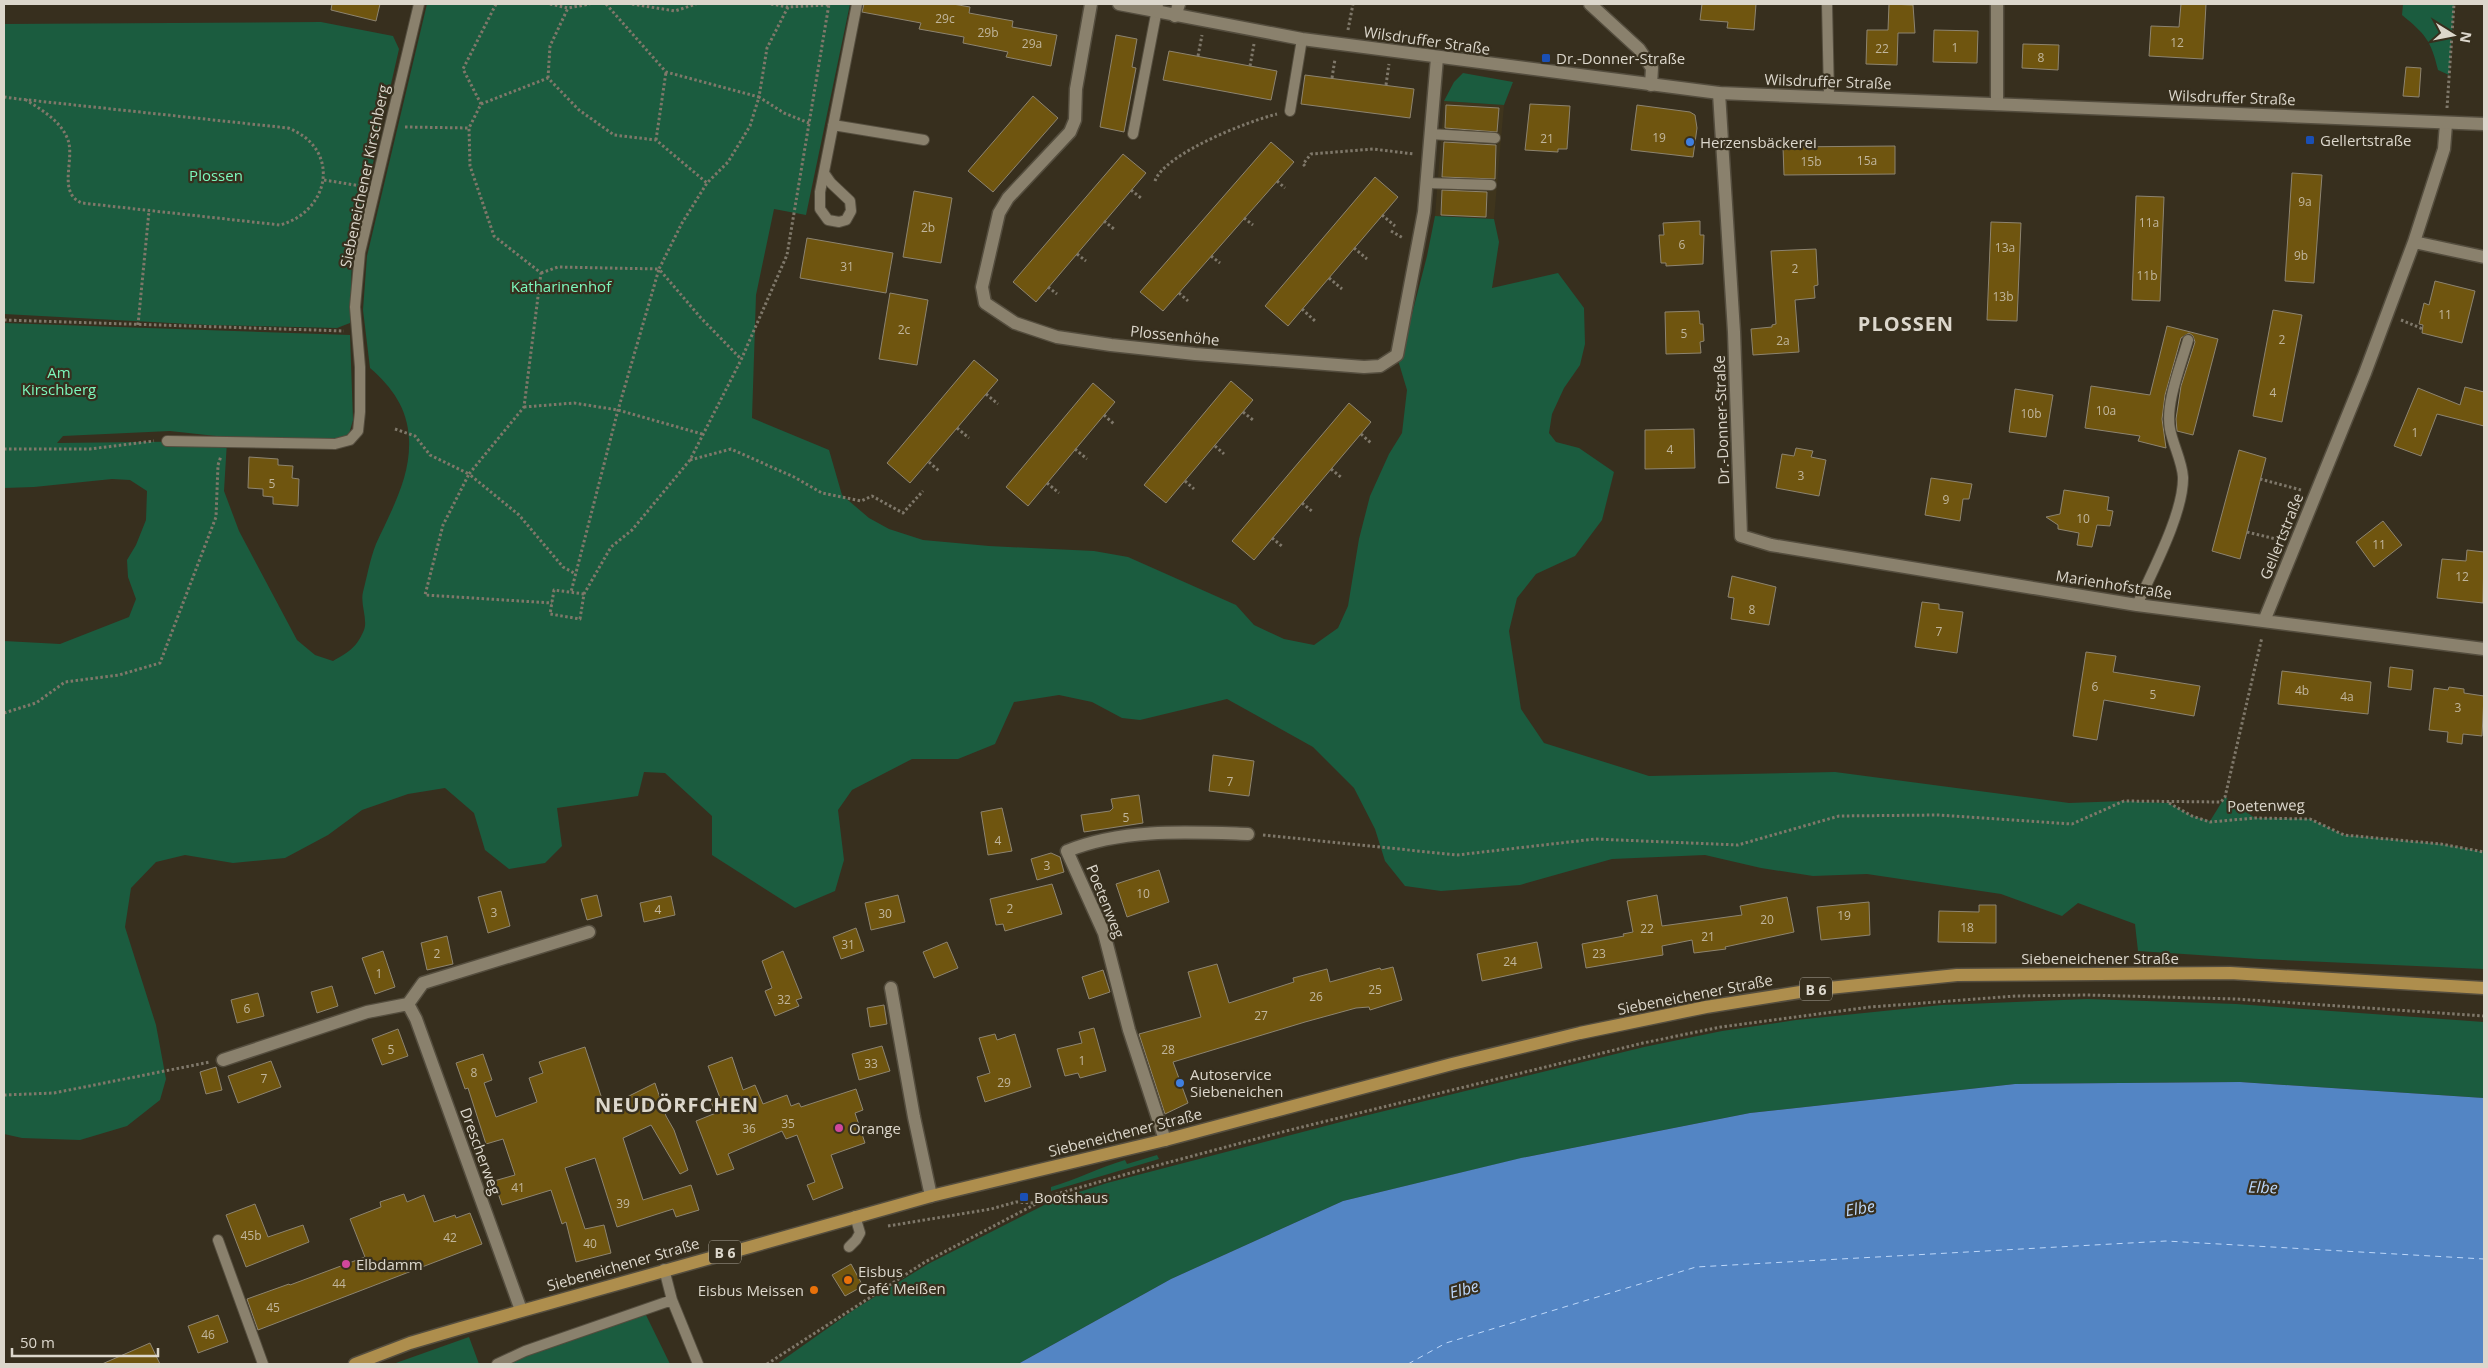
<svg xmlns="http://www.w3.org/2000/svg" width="2488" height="1368" viewBox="0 0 2488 1368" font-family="'Open Sans',sans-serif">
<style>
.built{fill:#3f351d}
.green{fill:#1b5c3f}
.water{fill:#5385c4}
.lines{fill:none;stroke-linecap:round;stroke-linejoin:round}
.ferry{stroke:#bcd7fa;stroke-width:1;stroke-dasharray:6 5;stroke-linecap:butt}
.building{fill:#6f550f;stroke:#8d8470}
.lane-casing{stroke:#544d3e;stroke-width:12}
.street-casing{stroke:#544d3e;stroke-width:15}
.secondary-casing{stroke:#544d3e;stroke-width:15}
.primary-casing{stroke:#544d3e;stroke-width:15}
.path{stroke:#7f786a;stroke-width:3;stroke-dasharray:2.5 2.5;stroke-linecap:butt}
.lane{stroke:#8a816d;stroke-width:10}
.street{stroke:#8a816d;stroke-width:12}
.secondary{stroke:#8a816d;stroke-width:12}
.primary{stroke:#ae8e4d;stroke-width:12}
.transit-dot{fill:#1a4fb4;stroke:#372f1e;stroke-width:2}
.shop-dot{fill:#3f7fe0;stroke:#372f1e;stroke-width:2}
.hotel-dot{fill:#d1479c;stroke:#372f1e;stroke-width:2}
.food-dot{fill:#e8710a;stroke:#372f1e;stroke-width:2}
.labels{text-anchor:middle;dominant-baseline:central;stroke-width:4.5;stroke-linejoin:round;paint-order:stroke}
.number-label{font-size:12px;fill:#c1b69d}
.shield{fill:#372f1e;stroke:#aaa598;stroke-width:1}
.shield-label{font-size:14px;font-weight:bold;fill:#dcd7cc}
.street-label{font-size:15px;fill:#dcd7cc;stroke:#372f1e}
.poi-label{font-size:15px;fill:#dcd7cc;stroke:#372f1e;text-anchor:start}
.park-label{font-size:15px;fill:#7cf9bd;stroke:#372f1e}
.water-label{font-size:16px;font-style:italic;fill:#bcd7fa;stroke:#372f1e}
.district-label{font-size:20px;font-weight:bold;letter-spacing:1px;fill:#dcd7cc;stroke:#372f1e}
</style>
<rect width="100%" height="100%" fill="#372f1e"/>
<path class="built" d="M1444 101 1504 105 1494 219 1435 216Z"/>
<path class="green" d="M427 4H850L806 215 774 209 756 295 752 418 829 450 842 495 869 518 889 529 923 540 989 546 1094 551 1128 557 1236 605 1254 625 1284 639 1314 645 1338 628 1348 606 1359 539 1370 496 1389 454 1402 433 1407 390 1398 360 1402 353 1427 256 1435 216 1494 219 1499 242 1492 288 1558 273 1584 308 1585 344 1580 365 1564 388 1552 414 1549 433 1556 442 1579 448 1614 472 1602 520 1575 556 1536 574 1517 598 1509 631 1521 709 1544 743 1649 776 1835 772 2069 803 2124 801 2168 803 2192 816 2210 821 2225 797 2255 818 2310 819 2344 835 2441 844 2484 852V969L2259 959 2138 951 2135 924 2078 903 2062 916 2001 894 1867 874 1813 876 1761 868 1705 855 1612 859 1520 885 1441 891 1405 886 1385 861 1375 829 1354 788 1313 747 1227 699 1140 720 1122 718 1092 702 1059 695 1014 702 995 744 958 759H912L852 790 838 810 844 860 835 891 795 908 712 855V816L665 773 644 772 638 796 557 808 562 846 545 863 509 869 485 850 474 813 445 788 408 794 362 810 328 835 285 858 233 863 185 855 156 862 131 888 125 927 156 1025 166 1079 160 1100 127 1126 80 1140 22 1138 4 1134V641L60 644 129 617 136 599 128 577 127 560 136 545 146 520 147 491 130 480 112 479 34 487 4 488V323L350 335 353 420 349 434 335 440 225 437 170 431 63 436 57 443 227 441 224 491 239 531 297 640 315 655 333 661C349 652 357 647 364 630 368 619 360 604 363 592 367 577 370 559 376 544 391 511 411 477 409 439 408 409 392 387 370 368L363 310 367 256Z
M2403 4H2454L2449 75 2438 70C2431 40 2425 34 2402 15Z
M321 22 393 36 399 49 352 255 350 323 337 328 208 325 4 314V24Z
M1463 73 1513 82 1504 105 1444 101 1454 82Z
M2087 999 2236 1004 2484 1022V1098L2240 1082 2015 1084 1750 1113 1522 1158 1343 1201 1171 1279 1018 1364H777L855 1309 928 1264 1054 1200 1107 1183 1356 1118 1644 1047 1722 1031 1796 1020 1942 1005Z
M1157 1155 1159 1159 1051 1191V1187C1076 1180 1100 1167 1125 1160L1127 1164Z
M645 1313 670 1364H508L526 1355Z
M469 1337 479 1364H393Z"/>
<path class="water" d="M2240 1082 2484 1098V1364H1018L1171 1279 1343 1201 1521 1158 1750 1113 2015 1084Z"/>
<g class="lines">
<path class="ferry" d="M1408 1364 1446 1343 1696 1267 2166 1241 2484 1259"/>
</g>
<path class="building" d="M332 4H380L376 21 331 10Z
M864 4H953L970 7 969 13 1013 21 1012 27 1057 35 1051 66 1006 57 1008 52 963 43 964 37 919 29 921 23 862 12Z
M1702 4H1756L1754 30 1727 28 1728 22 1700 20Z
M1889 4 1913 5 1915 33H1898L1897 65 1866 64 1867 30H1888Z
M2181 4H2206L2203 59 2149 56 2151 26 2179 27Z
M1934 30 1978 31 1977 63 1933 62Z
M1116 35 1137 39 1132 67 1136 68 1124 132 1100 127Z
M2023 44 2059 45 2058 70 2022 68Z
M1169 51 1277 71 1271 100 1163 80Z
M2406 67 2421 68 2419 97 2403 96Z
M1305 75 1414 89 1410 118 1301 104Z
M1033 96 1058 118 993 192 968 171Z
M1530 104 1570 106 1567 149H1558V152L1525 150Z
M1446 105 1499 108 1497 132 1445 128Z
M1637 105 1690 112 1695 115 1697 128 1693 157 1631 150Z
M1271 142 1294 162 1163 311 1140 292Z
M1444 142 1496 145 1495 179 1442 177Z
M1895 146V174L1784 175 1783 147Z
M1123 154 1146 173 1036 302 1013 282Z
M2292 173 2322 175 2314 283 2285 281Z
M1375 177 1398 197 1288 326 1265 306Z
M1442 190 1487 192 1486 217 1441 215Z
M914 191 952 198 941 263 903 257Z
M2136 196 2164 197 2160 301 2132 300Z
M1700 221V235H1704L1703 264 1666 266V263H1661L1659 235H1664L1663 223Z
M1991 222 2021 223 2017 321 1987 320Z
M807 238 893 253 886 293 800 278Z
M1816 249 1818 285 1814 286 1815 298 1795 300 1799 352 1753 355 1751 329 1772 327V325L1776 324 1771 251Z
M2435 281 2475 291 2462 343 2422 333 2423 325 2419 324 2424 303 2429 305Z
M890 293 928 300 917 365 879 359Z
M2273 310 2302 315 2282 422 2253 416Z
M1699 311 1700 324H1703L1704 341 1700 342 1701 353 1666 354 1665 312Z
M2167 326 2218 339 2193 435 2177 431 2176 419 2181 386 2195 342 2193 336 2189 333 2181 338 2165 395 2162 419 2166 448 2138 441 2140 436 2085 428 2091 386 2150 395Z
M974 360 998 380 910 483 887 463Z
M1231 381 1253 400 1166 503 1144 485Z
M1093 383 1115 402 1028 506 1006 487Z
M2465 387 2484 392V426L2437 414 2421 456 2394 446 2418 388 2460 405Z
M2015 389 2053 395 2046 437 2009 432Z
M1349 403 1371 422 1254 560 1232 541Z
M1694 429 1695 468 1645 469V430Z
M1796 448 1813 451 1811 457 1826 460 1819 496 1776 488 1782 454 1794 456Z
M2239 450 2266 458 2240 559 2212 551Z
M249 457 278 459V465L293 466 292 478 299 479 298 506 273 504V497L263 496V489L248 488Z
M1931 478 1972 484 1969 499H1963L1960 521 1925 515Z
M2064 490 2109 497 2107 510 2113 511 2110 526 2097 525 2092 547 2077 545 2079 533 2058 529V525L2046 517 2060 514Z
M2383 521 2402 545 2374 567 2356 542Z
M2467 550 2484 552 2483 603 2437 598 2442 559 2466 561Z
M1732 576 1776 587 1769 625 1731 619 1734 598 1728 597Z
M1922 602 1939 604V609L1963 612 1957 653 1915 647Z
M2086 652 2116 656 2113 672 2200 686 2194 716 2104 700 2097 740 2073 736Z
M2390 667 2413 670 2411 690 2388 687Z
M2282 671 2371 682 2368 714 2278 704Z
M2449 687 2464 689V693L2484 696 2482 736 2463 734 2462 744 2447 742 2448 732 2429 730 2434 688 2448 690Z
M1213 755 1254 761 1249 796 1209 791Z
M1139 795 1143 823 1084 832 1081 815 1110 811 1113 808 1111 799Z
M1002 808 1012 851 988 855 981 812Z
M1051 853 1060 857 1064 872 1037 880 1031 859Z
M1159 870 1169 902 1127 917 1116 884Z
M1052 884 1062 914 1005 931 1003 924 996 925 990 899Z
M501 891 510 926 488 933 478 897Z
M597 895 602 916 587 920 581 899Z
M898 895 905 922 871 930 865 903Z
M1657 895 1662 926 1742 915 1740 906 1787 897 1794 932 1725 947 1726 949 1694 953 1692 940 1662 946 1663 955 1586 968 1582 944 1624 936 1623 934 1633 932 1627 901Z
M671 896 675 915 644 922 640 903Z
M1869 902 1870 935 1821 940 1817 907Z
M1979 905H1996V943L1938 942 1939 911 1979 912Z
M856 928 864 951 841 959 833 937Z
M447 936 453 964 427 970 421 943Z
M947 942 958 968 934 978 923 952Z
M1537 942 1542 968 1482 981 1477 954Z
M383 951 395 987 375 994 362 958Z
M783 951 802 998 796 1000 799 1006 775 1016 765 991 772 988 762 961Z
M1217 964 1229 1003 1294 982 1293 978 1327 969 1330 982 1380 968 1381 970 1393 967 1402 1000 1370 1010 1369 1007 1356 1008 1305 1022 1173 1062 1188 1103 1165 1114 1139 1034 1201 1017 1188 972Z
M1103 970 1110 992 1089 999 1082 977Z
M332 986 338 1006 317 1013 311 992Z
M258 993 264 1016 237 1023 231 1000Z
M884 1005 887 1024 870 1027 867 1008Z
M1094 1028 1106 1071 1080 1078 1078 1073 1065 1076 1057 1049 1082 1043 1079 1032Z
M398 1029 408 1056 382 1065 372 1039Z
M995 1034 997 1040 1015 1034 1031 1087 985 1102 977 1077 990 1073 979 1038Z
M882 1046 890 1071 859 1080 852 1054Z
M585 1047 605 1108 655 1083 666 1116 674 1130 688 1170 680 1174 651 1125 623 1138 643 1200 691 1185 699 1210 676 1217 673 1209 617 1227 595 1158 565 1168 585 1229 604 1225 611 1253 576 1262 566 1222 562 1224 551 1190 502 1205 494 1181 515 1175 503 1139 486 1144 468 1088 465 1089 456 1063 483 1054 492 1080 484 1083 496 1117 537 1102 529 1078 543 1073 539 1062Z
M732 1057 743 1090 755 1085 763 1104 787 1095 791 1106 799 1103 801 1107 856 1089 863 1110 855 1113 865 1143 831 1155 843 1188 813 1200 807 1185 815 1182 797 1135 786 1139 782 1131 728 1154 734 1169 717 1175 696 1121 716 1113 711 1102 720 1098 708 1066Z
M271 1061 281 1087 238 1103 228 1076Z
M216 1067 222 1090 206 1094 200 1072Z
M404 1194 407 1202 424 1195 434 1222 455 1215 456 1218 470 1213 482 1244 258 1330 247 1299 289 1284 290 1285 365 1257 350 1219 381 1207 380 1202Z
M255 1204 268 1237 303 1225 309 1242 246 1267 226 1215Z
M851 1264 863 1286 845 1296 832 1275Z
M218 1315 228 1342 198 1353 188 1326Z
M150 1343 160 1364H102Z"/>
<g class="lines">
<defs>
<path id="lane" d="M1827 4 1829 96
M1290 111 1302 39
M833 125 924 140
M1133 134 1158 4
M1430 134 1495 138
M824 173 831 183 850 201 851 211 846 220 839 222 828 220 820 209V192L857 4
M1426 183 1491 185
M167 441 335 444 350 440 358 431 360 412V367L355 307 360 252 419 4
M2137 605C2152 572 2184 512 2183 477 2182 461 2173 445 2170 429 2165 404 2181 365 2188 340
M218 1240 263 1364
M849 1247 856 1240 860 1233 855 1216
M664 1269 672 1300 698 1364
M497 1364 525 1351 672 1300"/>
<path id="street" d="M1091 4 1076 89 1075 120 1070 132 1008 198 999 213 982 287 985 303 1015 323 1057 337 1111 345 1195 354 1364 367 1380 366 1397 355 1424 212 1437 58
M1590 4 1639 49 1652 68 1651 85
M1175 16 1179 4
M1719 93 1734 332 1741 536 1771 545 2137 605 2484 649
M1997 104V4
M2414 242 2484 257
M2264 621 2365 373 2414 242 2444 149 2446 124
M891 988 914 1117 931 1196
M408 1004 416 1019 521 1310
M223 1060 367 1012 408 1004 423 983 589 932
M1165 1140 1129 1030 1104 933 1067 851C1124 828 1188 832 1248 834"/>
<path id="secondary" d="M1119 4 1302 39 1719 93 2484 124"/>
<path id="primary" d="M355 1364 410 1343 461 1328 931 1196 1165 1140 1452 1064 1580 1033 1706 1007 1819 989 1957 975 2230 973 2484 988"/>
</defs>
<use href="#lane" class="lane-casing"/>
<use href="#street" class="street-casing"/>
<use href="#secondary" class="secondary-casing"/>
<use href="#primary" class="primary-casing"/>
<path class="path" d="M496 4 463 69 481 104 469 128 470 166 494 236 541 273 524 407 469 474 519 515 563 567 574 573
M550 4 568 8 590 4
M606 4 666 72 759 97 750 126 728 162 707 183 682 223 659 269 701 318 741 359
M632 4 675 11 696 4
M771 4 788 7 828 5
M788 7 767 48 759 97 784 113 809 123
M1348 30 1353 4
M1198 56 1202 35
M1250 66 1254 44
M548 78 550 46 568 8
M1332 78 1335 59
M1386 85 1389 64
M4 97 19 99 288 128C341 148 331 211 280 225L82 203C57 193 75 160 68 140 61 121 42 110 26 100
M481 104 548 78 579 110 614 135 656 140 707 183
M2447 108 2454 4
M405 127 469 128
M656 140 666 72
M1305 166 1303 164 1311 154 1373 149 1414 154
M324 180 361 186
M1155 181C1165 153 1249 121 1277 114
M1277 181 1285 188
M1131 190 1141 198
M1382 215 1395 226
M1244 218 1253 225
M1104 221 1114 229
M1391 231 1403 238
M1354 248 1367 259
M1077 254 1086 261
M1211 256 1220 263
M541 273 558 267 659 269 618 410 571 592
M1329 278 1342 289
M1048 287 1057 294
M1179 293 1188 301
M1302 309 1315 321
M4 320 344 331
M2401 320 2423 329
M138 325 149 211
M986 394 998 404
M524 407 574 403 618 410 702 434
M1243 412 1253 420
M1104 415 1115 425
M957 428 969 438
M395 429 415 436 430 455 469 474 443 525 425 595 552 603
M1361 434 1372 444
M1215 446 1224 454
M4 449H90L154 441
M1075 449 1087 459
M690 460 731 449 794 477 822 493 861 501 872 496 903 513 923 491
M929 462 940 472
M1331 469 1342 478
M2260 479 2301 490
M1185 481 1194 489
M1047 483 1059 493
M1302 503 1313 512
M2247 532 2280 540
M1272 538 1283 547
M584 594 554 590 550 614 580 619 584 594 611 547 632 530 690 460 741 360 787 255 829 4
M4 713 36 703 65 682 119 675 160 663 216 517 218 465 221 456
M2169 803 2192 816 2210 822 2255 818 2310 819 2344 835 2441 844 2484 852
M1263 835 1457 855 1595 839 1738 845 1839 816 1938 815 2072 824 2124 801 2221 802 2225 797 2262 637
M4 1095 54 1093 210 1062
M888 1226 991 1209 1016 1202 1034 1203
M767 1364 925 1262 1053 1195 1155 1166 1286 1131 1643 1043 1721 1027 1870 1007 2016 996 2087 995 2236 999 2484 1016"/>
<use href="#lane" class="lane"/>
<use href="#street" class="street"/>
<use href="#secondary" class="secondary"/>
<use href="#primary" class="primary"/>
</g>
<g class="transit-dot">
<rect x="1541" y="53" width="10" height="10" rx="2.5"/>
<rect x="2305" y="135" width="10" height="10" rx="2.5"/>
<rect x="1019" y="1192" width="10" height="10" rx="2.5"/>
</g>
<g class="shop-dot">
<circle cx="1690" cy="142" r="5"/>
<circle cx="1180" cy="1083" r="5"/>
</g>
<g class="hotel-dot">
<circle cx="839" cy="1128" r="5"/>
<circle cx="346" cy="1264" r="5"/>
</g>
<g class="food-dot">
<circle cx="848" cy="1280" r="5"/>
<circle cx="814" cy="1290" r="5"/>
</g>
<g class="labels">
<g class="number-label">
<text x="945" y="18">29c</text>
<text x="988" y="32">29b</text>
<text x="2177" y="42">12</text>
<text x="1032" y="43">29a</text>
<text x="1955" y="47">1</text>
<text x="1882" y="48">22</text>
<text x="2041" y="57">8</text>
<text x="1659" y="137">19</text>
<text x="1547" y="138">21</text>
<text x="1867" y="160">15a</text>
<text x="1811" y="161">15b</text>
<text x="2305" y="201">9a</text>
<text x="2149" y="222">11a</text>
<text x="928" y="227">2b</text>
<text x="1682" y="244">6</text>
<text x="2005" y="247">13a</text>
<text x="2301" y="255">9b</text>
<text x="847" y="266">31</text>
<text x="1795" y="268">2</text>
<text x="2147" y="275">11b</text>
<text x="2003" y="296">13b</text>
<text x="2445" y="314">11</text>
<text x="904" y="329">2c</text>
<text x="1684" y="333">5</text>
<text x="2282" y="339">2</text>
<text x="1783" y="340">2a</text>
<text x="2273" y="392">4</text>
<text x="2106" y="410">10a</text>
<text x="2031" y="413">10b</text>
<text x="2415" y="432">1</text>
<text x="1670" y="449">4</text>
<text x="1801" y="475">3</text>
<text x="272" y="483">5</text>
<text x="1946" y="499">9</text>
<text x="2083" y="518">10</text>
<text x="2379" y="544">11</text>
<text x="2462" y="576">12</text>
<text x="1752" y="609">8</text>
<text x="1939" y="631">7</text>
<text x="2095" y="686">6</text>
<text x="2302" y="690">4b</text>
<text x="2153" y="694">5</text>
<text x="2347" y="696">4a</text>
<text x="2458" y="707">3</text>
<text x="1230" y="781">7</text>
<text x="1126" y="817">5</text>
<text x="998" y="840">4</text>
<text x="1047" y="865">3</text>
<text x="1143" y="893">10</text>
<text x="1010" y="908">2</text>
<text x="658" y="909">4</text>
<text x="494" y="912">3</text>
<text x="885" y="913">30</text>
<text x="1844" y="915">19</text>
<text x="1767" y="919">20</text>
<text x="1967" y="927">18</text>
<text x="1647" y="928">22</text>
<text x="1708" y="936">21</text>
<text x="848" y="944">31</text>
<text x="437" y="953">2</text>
<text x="1599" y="953">23</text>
<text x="1510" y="961">24</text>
<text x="379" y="973">1</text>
<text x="1375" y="989">25</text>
<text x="1316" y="996">26</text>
<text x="784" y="999">32</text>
<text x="247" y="1008">6</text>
<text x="1261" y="1015">27</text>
<text x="391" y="1049">5</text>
<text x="1168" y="1049">28</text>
<text x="1082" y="1060">1</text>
<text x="871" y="1063">33</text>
<text x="474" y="1072">8</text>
<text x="264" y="1078">7</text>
<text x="1004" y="1082">29</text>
<text x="788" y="1123">35</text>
<text x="749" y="1128">36</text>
<text x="518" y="1187">41</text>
<text x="623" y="1203">39</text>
<text x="251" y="1235">45b</text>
<text x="450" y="1237">42</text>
<text x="590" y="1243">40</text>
<text x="339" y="1283">44</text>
<text x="273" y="1307">45</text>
<text x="208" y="1334">46</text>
</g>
<g class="shield">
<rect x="1800" y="977.5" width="32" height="23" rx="4"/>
<rect x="709" y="1240.5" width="32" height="23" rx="4"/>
</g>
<g class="shield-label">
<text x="1816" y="989">B 6</text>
<text x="725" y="1252">B 6</text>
</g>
<g class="street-label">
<text transform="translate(1427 40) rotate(8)">Wilsdruffer Straße</text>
<text transform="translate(1828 81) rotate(2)">Wilsdruffer Straße</text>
<text transform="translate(2232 97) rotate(2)">Wilsdruffer Straße</text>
<text transform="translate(364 176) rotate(-78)">Siebeneichener Kirschberg</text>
<text transform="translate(1175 335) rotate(6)">Plossenhöhe</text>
<text transform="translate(1721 420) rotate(-92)">Dr.-Donner-Straße</text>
<text transform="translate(2281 536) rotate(-68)">Gellertstraße</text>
<text transform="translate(2114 584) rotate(9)">Marienhofstraße</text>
<text transform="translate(2266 805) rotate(-1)">Poetenweg</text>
<text transform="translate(1106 901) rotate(68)">Poetenweg</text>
<text x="2100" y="958">Siebeneichener Straße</text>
<text transform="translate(1695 994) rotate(-11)">Siebeneichener Straße</text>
<text transform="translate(1125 1132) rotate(-14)">Siebeneichener Straße</text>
<text transform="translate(481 1151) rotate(70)">Drescherweg</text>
<text transform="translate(623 1264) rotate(-16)">Siebeneichener Straße</text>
</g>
<g class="poi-label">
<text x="1556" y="58">Dr.-Donner-Straße</text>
<text x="2320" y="140">Gellertstraße</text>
<text x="1700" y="142">Herzensbäckerei</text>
<text x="1190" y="1074">Autoservice<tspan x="1190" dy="17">Siebeneichen</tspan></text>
<text x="849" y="1128">Orange</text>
<text x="1034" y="1197">Bootshaus</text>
<text x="356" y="1264">Elbdamm</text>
<text x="858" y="1271">Eisbus<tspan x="858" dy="17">Café Meißen</tspan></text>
<text x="804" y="1290" text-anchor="end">Eisbus Meissen</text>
</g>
<g class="park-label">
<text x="216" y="175">Plossen</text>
<text x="561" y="286">Katharinenhof</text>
<text x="59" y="372">Am<tspan x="59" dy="17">Kirschberg</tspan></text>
</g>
<g class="water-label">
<text transform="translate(2263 1187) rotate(2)">Elbe</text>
<text transform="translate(1860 1208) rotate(-9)">Elbe</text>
<text transform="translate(1464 1289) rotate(-15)">Elbe</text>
</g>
<g class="district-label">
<text x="1906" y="323">PLOSSEN</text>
<text x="677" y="1104">NEUDÖRFCHEN</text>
</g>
</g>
<rect width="2488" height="1368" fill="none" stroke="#dcd7cc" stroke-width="10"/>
<g transform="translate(2453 35) rotate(100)" stroke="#372f1e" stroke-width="4" paint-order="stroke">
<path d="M0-4L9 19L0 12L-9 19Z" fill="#dcd7cc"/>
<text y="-8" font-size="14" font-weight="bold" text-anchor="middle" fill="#dcd7cc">N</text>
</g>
<path d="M12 1348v8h146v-8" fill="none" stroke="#dcd7cc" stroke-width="2.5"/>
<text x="20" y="1348" font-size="15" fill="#dcd7cc" stroke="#372f1e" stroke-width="4" paint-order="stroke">50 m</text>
</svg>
